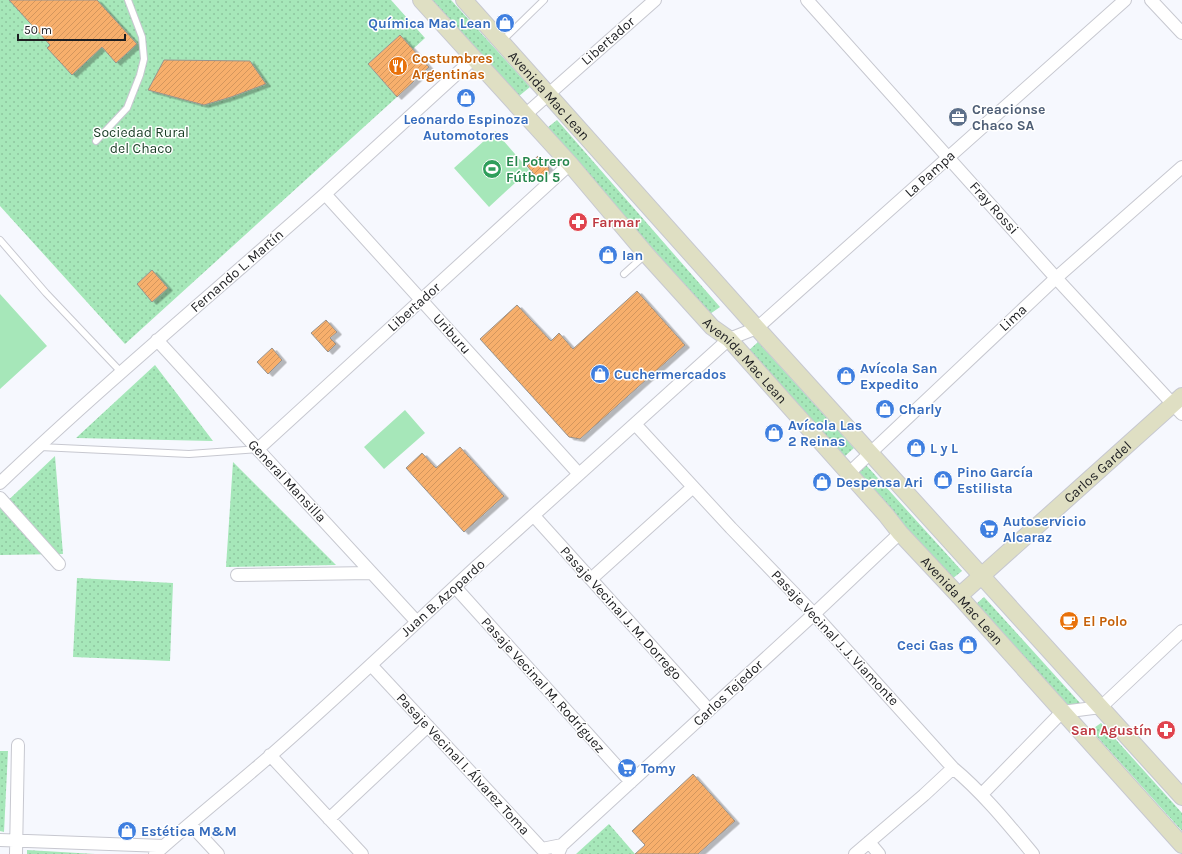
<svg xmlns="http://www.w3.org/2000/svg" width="1182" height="854" viewBox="0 0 1182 854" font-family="Karla,sans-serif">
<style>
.green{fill:url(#green-dots)}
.pitch{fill:#a6e7b9}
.building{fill:url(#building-hatch);stroke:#99938d;filter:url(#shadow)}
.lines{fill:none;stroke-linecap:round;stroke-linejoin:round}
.lane-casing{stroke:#c7c8d0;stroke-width:8}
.street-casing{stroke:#c7c8d0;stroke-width:14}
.secondary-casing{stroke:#c7c8d0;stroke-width:18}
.lane{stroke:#fff;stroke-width:6}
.street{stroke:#fff;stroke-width:12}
.secondary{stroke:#dfdfc3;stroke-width:16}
.labels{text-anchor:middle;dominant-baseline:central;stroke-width:3;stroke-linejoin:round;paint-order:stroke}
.shop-label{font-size:14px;font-weight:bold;fill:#366cbe;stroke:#fff;text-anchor:start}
.street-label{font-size:14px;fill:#1d1e21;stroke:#fff}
.food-label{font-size:14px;font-weight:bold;fill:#c56008;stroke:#fff;text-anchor:start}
.service-label{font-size:14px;font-weight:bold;fill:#4e5e75;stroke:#fff;text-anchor:start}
.park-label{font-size:14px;fill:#173b23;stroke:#fff}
.leisure-label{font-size:14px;font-weight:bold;fill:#27864d;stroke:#fff;text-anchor:start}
.health-label{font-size:14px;font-weight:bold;fill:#be3a42;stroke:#fff;text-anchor:start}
</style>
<defs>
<pattern id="green-dots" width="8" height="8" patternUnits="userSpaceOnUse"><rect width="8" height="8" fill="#a6e7b9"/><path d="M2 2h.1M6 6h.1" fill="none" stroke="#8ec69f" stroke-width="1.8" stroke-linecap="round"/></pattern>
<pattern id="building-hatch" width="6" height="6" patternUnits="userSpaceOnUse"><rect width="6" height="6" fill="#f7af6c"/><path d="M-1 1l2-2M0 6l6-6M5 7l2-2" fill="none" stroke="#d3965d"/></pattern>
<filter id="shadow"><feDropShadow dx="4.5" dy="2.5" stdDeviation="0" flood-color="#0004"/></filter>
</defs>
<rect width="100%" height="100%" fill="#f6f8fe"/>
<path class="green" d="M0 0H391L425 38 413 49 400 35 368 64 397 97 125 344 0 206Z
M431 0H451L530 87 519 96Z
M557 120 720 307 710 314 547 128Z
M758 342 854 448 844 457 748 351Z
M155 365 213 441 76 438Z
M55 456 63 554 0 555V508Z
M233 462 336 565 226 567Z
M866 465 962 571 952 579 856 473Z
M77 578 173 583 170 661 73 657Z
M984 597 1080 703 1071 711 975 605Z
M1101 723 1182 813V831L1091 730Z
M0 751H8L4 832 0 831Z
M609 824 635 854H576Z
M27 850 95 854H27Z"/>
<path class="pitch" d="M495 131 529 170 489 207 454 168Z
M0 294 47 346 0 389Z
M405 410 425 433 384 469 364 447Z"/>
<path class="building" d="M9 0H97L137 44 116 63 102 47 72 75 47 48 50 45Z
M400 35 429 67 397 97 368 64Z
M164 60 250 61 266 84 231 97 204 105 148 90Z
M538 156 549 168V173L540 181 527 166Z
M152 270 168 288 152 302 137 284Z
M637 291 685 345 580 439 569 437 480 339 517 305 551 341 559 333 573 349Z
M326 320 337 332 330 338 336 344 328 352 311 333Z
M272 348 282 360 268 374 257 362Z
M460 447 504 496 464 532 406 468 422 453 436 468Z
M693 774 735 821 698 854H635L645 845 632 831Z"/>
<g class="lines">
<defs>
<path id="lane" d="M502 41 544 0
M96 141 127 108 140 75 144 59 142 37 128 0
M0 240 46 293 121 372
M624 274 645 255
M40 447 189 454 258 449"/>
<path id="street" d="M807 0 1056 278 1182 414
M1151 0 1182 33
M525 115 655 0
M325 194 579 474
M157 340 417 622
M635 424 731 528 814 614 953 768C983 793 1008 824 1033 854
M258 449 570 164
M848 474 1056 278 1182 167
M0 483C105 383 217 290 325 194 375 149 424 103 474 58
M0 498 59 564
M534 516 709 710
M237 575 372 573
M591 579 693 487
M456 588 631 782
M371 665 542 849 562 845
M270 755 362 854
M982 794 1062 712 1101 707 1182 631
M329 819 428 726
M190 824 218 854
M0 840 164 846
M869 842 879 854
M16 854 18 745
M155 854C193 820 232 789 270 756 340 695 407 631 475 568L729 339 757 328 1125 0
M558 854 562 845 814 614 900 533
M855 854 924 795 953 768"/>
<g id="secondary">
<path id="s1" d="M421 0 570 164 646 254 712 327 729 339 886 515 900 533 959 596 1182 845"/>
<path id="s2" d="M464 0 757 328 1182 797"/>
<path id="s3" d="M959 596 1182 396"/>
</g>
</defs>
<use href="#lane" class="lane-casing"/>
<use href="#street" class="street-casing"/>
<use href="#secondary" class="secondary-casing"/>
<use href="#lane" class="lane"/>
<use href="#street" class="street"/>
<use href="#secondary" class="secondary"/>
</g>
<defs>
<symbol id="shop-disc" viewBox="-11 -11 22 22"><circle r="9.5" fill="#3f7fe0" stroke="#fff"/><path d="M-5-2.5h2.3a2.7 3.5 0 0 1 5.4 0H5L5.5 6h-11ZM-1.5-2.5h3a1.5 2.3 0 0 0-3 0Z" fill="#fff"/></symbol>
<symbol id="restaurant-disc" viewBox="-11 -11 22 22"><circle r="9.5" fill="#e8710a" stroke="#fff"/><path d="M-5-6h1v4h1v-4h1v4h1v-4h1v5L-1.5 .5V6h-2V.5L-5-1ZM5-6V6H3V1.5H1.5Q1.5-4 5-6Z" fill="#fff"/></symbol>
<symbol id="office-disc" viewBox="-11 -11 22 22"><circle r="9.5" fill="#5c6f8a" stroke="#fff"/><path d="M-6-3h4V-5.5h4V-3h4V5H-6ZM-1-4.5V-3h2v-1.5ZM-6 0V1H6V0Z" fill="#fff"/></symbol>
<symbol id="stadium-disc" viewBox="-11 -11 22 22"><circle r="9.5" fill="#2e9e5b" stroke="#fff"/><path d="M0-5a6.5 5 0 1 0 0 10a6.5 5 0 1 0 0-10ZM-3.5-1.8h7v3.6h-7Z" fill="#fff"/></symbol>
<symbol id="pharmacy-disc" viewBox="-11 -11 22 22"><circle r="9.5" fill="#e0444e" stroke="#fff"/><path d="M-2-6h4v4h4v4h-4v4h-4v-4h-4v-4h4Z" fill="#fff"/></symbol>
<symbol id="supermarket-disc" viewBox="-11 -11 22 22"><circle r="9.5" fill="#3f7fe0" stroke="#fff"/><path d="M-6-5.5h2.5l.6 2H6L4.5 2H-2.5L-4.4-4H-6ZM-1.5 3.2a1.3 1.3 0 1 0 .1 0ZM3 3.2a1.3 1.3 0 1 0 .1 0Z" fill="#fff"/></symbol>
<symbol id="cafe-disc" viewBox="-11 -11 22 22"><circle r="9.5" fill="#e8710a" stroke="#fff"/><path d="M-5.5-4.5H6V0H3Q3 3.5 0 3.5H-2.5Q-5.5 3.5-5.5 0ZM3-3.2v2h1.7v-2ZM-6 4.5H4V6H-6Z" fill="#fff"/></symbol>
</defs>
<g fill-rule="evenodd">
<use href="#shop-disc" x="494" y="12" width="22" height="22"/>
<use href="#restaurant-disc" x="387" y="55" width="22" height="22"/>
<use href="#shop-disc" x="455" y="87" width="22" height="22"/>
<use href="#office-disc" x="947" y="106" width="22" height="22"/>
<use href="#stadium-disc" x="481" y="158" width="22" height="22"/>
<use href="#pharmacy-disc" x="567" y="211" width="22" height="22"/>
<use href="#shop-disc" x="597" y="244" width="22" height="22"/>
<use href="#shop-disc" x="589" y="363" width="22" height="22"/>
<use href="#shop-disc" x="835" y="365" width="22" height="22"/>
<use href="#shop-disc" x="874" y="398" width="22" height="22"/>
<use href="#shop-disc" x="763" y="422" width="22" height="22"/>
<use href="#shop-disc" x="905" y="437" width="22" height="22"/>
<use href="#shop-disc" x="932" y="469" width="22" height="22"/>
<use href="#shop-disc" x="811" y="471" width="22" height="22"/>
<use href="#supermarket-disc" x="978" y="518" width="22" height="22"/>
<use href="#cafe-disc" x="1058" y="610" width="22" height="22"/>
<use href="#shop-disc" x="957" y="634" width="22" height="22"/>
<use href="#pharmacy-disc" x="1155" y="719" width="22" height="22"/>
<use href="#supermarket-disc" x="616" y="757" width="22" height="22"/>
<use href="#shop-disc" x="116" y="820" width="22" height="22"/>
</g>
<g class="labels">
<g class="shop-label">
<text x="491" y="23" text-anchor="end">Química Mac Lean</text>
<text x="466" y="119" text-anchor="middle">Leonardo Espinoza<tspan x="466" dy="16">Automotores</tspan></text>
<text x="622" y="255">Ian</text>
<text x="860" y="368">Avícola San<tspan x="860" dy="16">Expedito</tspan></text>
<text x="614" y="374">Cuchermercados</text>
<text x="899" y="409">Charly</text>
<text x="788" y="425">Avícola Las<tspan x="788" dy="16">2 Reinas</tspan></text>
<text x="930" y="448">L y L</text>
<text x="957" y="472">Pino García<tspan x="957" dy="16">Estilista</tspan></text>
<text x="836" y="482">Despensa Ari</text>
<text x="1003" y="521">Autoservicio<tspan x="1003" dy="16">Alcaraz</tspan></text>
<text x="954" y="645" text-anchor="end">Ceci Gas</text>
<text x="641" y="768">Tomy</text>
<text x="141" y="831">Estética M&amp;M</text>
</g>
<g class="street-label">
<text transform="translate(608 41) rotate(-41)">Libertador</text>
<text stroke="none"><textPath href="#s2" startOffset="128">Avenida Mac Lean</textPath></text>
<text transform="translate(930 174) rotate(-42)">La Pampa</text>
<text transform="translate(994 208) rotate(48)">Fray Rossi</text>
<text transform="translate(237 271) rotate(-41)">Fernando L. Martín</text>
<text transform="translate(414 307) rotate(-42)">Libertador</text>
<text transform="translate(1013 318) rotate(-43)">Lima</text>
<text transform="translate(452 334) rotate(48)">Uriburu</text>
<text stroke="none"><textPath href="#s1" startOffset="485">Avenida Mac Lean</textPath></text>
<text stroke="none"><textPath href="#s3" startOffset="186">Carlos Gardel</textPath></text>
<text transform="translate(287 481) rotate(47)">General Mansilla</text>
<text transform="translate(443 598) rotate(-42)">Juan B. Azopardo</text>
<text stroke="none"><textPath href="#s1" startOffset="809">Avenida Mac Lean</textPath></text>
<text transform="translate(621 613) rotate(48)">Pasaje Vecinal J. M. Dorrego</text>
<text transform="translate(835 638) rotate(47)">Pasaje Vecinal J. J. Viamonte</text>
<text transform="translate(543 685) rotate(48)">Pasaje Vecinal M. Rodríguez</text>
<text transform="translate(728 693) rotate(-43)">Carlos Tejedor</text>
<text transform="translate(463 764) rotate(47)">Pasaje Vecinal I. Álvarez Toma</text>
</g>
<g class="food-label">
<text x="412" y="58">Costumbres<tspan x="412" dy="16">Argentinas</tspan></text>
<text x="1083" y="621">El Polo</text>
</g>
<g class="service-label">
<text x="972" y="109">Creacionse<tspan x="972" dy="16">Chaco SA</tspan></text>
</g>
<g class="park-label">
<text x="141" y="132">Sociedad Rural<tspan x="141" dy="16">del Chaco</tspan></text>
</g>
<g class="leisure-label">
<text x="506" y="161">El Potrero<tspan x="506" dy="16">Fútbol 5</tspan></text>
</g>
<g class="health-label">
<text x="592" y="222">Farmar</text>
<text x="1152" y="730" text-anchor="end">San Agustín</text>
</g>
</g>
<path d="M18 34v6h107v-6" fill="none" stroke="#1d1e21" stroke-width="2"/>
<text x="24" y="34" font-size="12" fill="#1d1e21" stroke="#ffffff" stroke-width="3" paint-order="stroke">50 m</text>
</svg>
